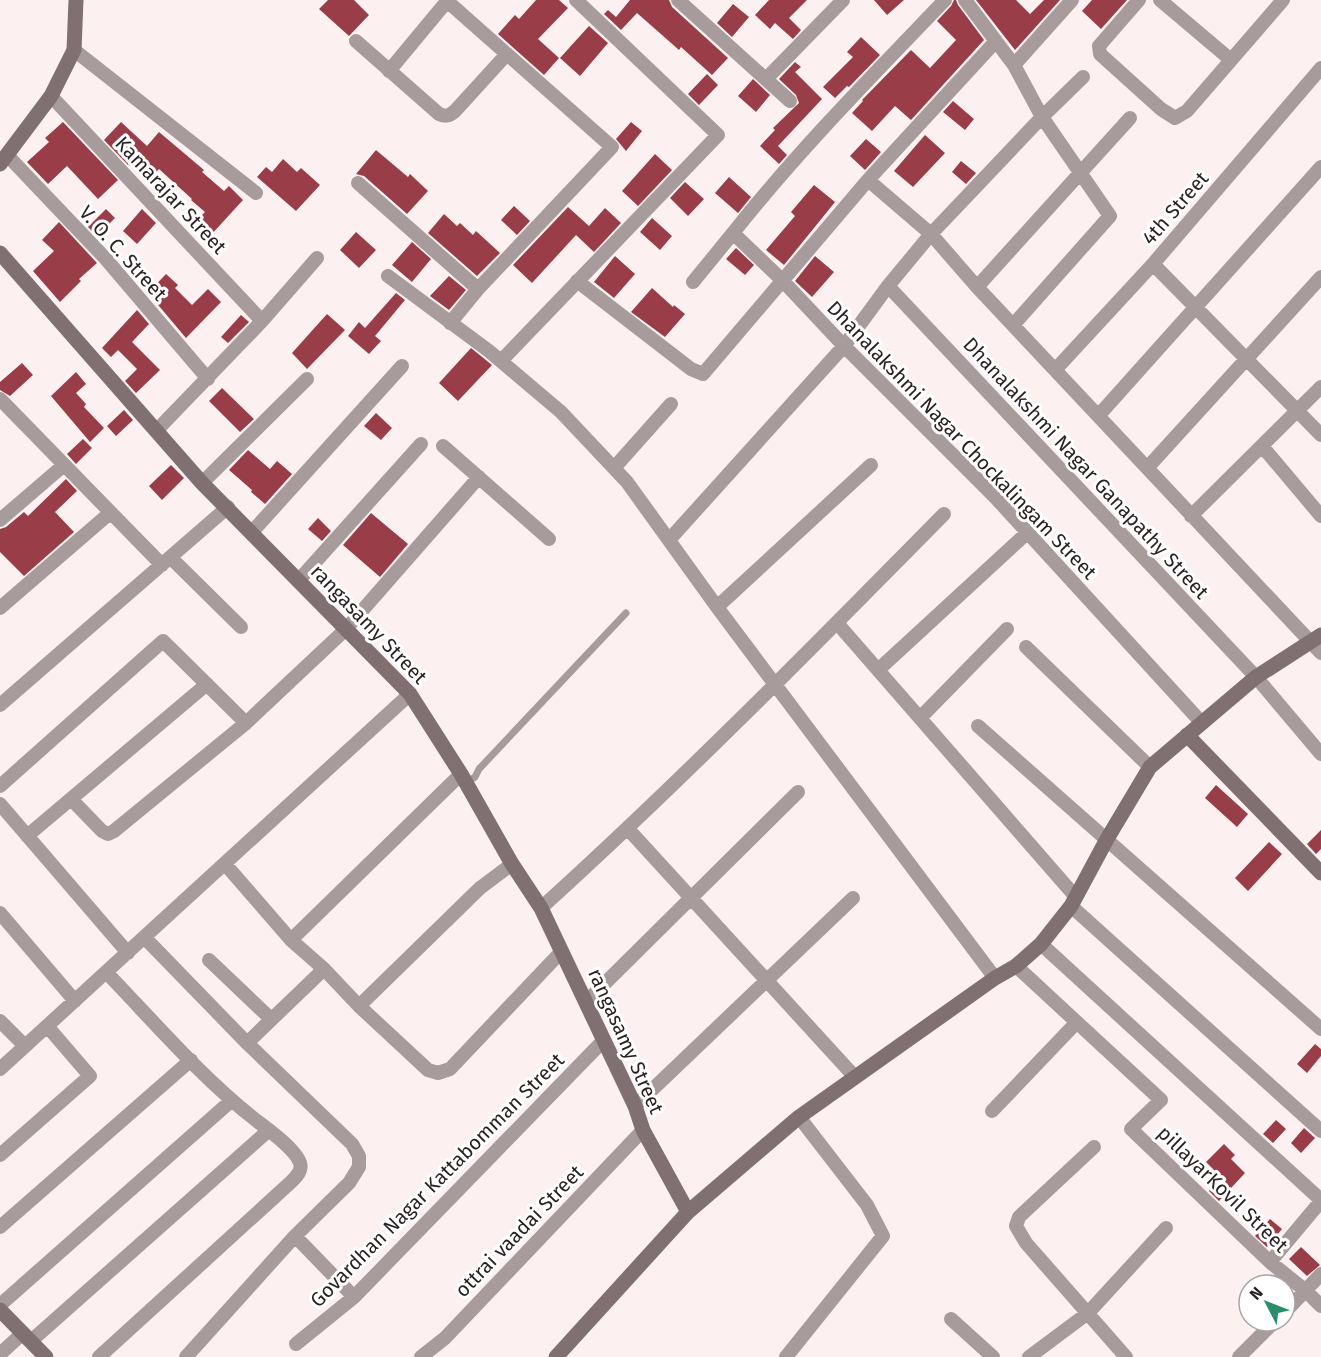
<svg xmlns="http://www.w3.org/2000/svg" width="1321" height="1357" viewBox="0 0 1321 1357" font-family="'Fira Sans',sans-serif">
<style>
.building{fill:#993d49}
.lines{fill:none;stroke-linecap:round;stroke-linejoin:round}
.lane{stroke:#a79b9b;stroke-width:7}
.street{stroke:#a79b9b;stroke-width:14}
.secondary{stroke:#817071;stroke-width:15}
.labels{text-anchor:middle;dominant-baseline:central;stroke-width:6;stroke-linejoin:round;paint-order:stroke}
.street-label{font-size:20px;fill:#291f20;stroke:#fff}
</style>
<rect width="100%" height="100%" fill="#fcf0f1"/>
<path class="building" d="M328 0H354L369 15 349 36 319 9Z
M536 0H559L568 8 538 39 559 58 544 75 498 34 515 15 519 19Z
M630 0H669L672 7 728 58 712 75 681 47 679 50 637 13 621 30 604 14 608 10 616 17Z
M769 0H807L789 18 801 30 793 39 775 23 770 29 755 15Z
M874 0H904L887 15Z
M954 0H956L958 5 984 40 911 120 895 106 872 131 852 113 863 101 862 100 911 50 930 68 956 40 937 21 951 6Z
M976 0H1016L1030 14 1044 0H1060L1015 50Z
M1092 0H1127L1101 29 1082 11Z
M733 4 749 17 732 37 717 23Z
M589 26 608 43 580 76 560 58Z
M861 37 880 55 849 87 847 86 835 98 823 87 853 57 847 52Z
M795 62 801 67 795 72 822 99 778 146 787 155 779 164 760 146 775 130 773 128 799 103 796 95 779 79Z
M707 74 718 85 699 105 688 94Z
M753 79 770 95 756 112 738 96Z
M953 101 974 119 965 130 943 112Z
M63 122 118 180 98 199 67 166 48 184 27 162 49 142 45 138Z
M121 122 147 146 159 132 204 170 202 172 224 191 229 186 243 200 210 236 195 222 205 212 191 200 192 199 159 169 155 173 137 156 128 165 104 140Z
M631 122 642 131 626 151 616 139Z
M925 135 945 153 913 187 894 171Z
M866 139 881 152 865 170 850 156Z
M376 150 408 177 410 174 428 191 407 214 364 176 356 174Z
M655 154 672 170 638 206 622 191Z
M283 159 297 172 301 168 320 185 296 211 257 177 266 167 272 172Z
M961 161 976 173 966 184 952 172Z
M729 177 751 197 738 213 715 193Z
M685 182 704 199 688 216 670 198Z
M814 185 835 202 784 265 766 250 795 216 791 212Z
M514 206 530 221 517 235 501 220Z
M568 207 589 226 605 208 621 223 594 252 576 235 532 283 513 265Z
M106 209 115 218 97 236 88 227Z
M142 209 156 223 137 244 123 231Z
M444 214 457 226 460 223 473 235 476 231 500 253 477 276 428 233Z
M652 218 672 236 660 250 640 232Z
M59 222 97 263 79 279 81 281 60 302 33 271 54 251 42 240Z
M356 232 376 250 359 268 340 250Z
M412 242 431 259 412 282 392 265Z
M736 248 754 265 745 275 726 259Z
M615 256 635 274 614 298 594 282Z
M815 256 834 272 812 297 795 281Z
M166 274 178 285 175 288 192 305 208 289 221 302 186 338 148 293Z
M449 276 466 290 449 310 430 296Z
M652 288 673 307 674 305 685 314 665 337 631 312Z
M396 293 405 300 375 336 381 341 369 354 348 336 359 322 365 328Z
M137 310 149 324 132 342 160 370 136 393 125 381 137 369 118 350 111 357 102 348Z
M327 314 345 330 307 369 292 353Z
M241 315 249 322 228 343 221 337Z
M471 348 492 365 458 401 439 383Z
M22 363 33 375 10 396 0 390V382Z
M76 372 86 384 76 393 86 404 84 407 104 428 90 442 51 396Z
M222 388 254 419 240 432 209 401Z
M124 410 133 420 116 436 107 426Z
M376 413 392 428 381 440 364 426Z
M83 439 92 448 76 464 67 454Z
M248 450 270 469 277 461 292 474 265 504 251 492 252 490 229 470Z
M171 465 184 478 162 500 149 486Z
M66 479 77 491 55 512 74 532 24 576 0 552V529L6 527 24 512 28 516Z
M371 513 408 544 380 577 343 545Z
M318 518 331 531 322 541 308 529Z
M1216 785 1248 814 1237 827 1205 798Z
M1321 830V849L1316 854 1307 844Z
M1269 842 1282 854 1248 891 1235 878Z
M1315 1044 1321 1049V1056L1307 1073 1297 1064Z
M1276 1120 1286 1129 1273 1143 1263 1134Z
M1304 1128 1315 1138 1301 1153 1291 1143Z
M1224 1144 1235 1155 1231 1159 1245 1173 1219 1201 1209 1191 1221 1177 1206 1162Z
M1270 1219 1282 1229 1267 1247 1255 1236Z
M1301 1247 1320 1265 1307 1276 1289 1259Z"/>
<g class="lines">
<path class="lane" d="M466 783 475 777 479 769 626 613"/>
<path class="street" d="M678 0 790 101
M945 0C872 76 798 151 733 233L782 280 844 346 995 497 1201 722
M965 0 1014 65 1042 117 1110 216 1014 324
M1139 0 1099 46 1100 54 1161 109 1175 118 1187 111 1283 0
M1160 0 1231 60
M447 1 612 147 478 289 450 323
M356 41 439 114C446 117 449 116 455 111L507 54
M74 50 256 193
M1014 65 1072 0
M389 71 448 0
M766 79 843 0
M51 96 262 321
M7 155 105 258 208 379
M868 180 931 234 977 287 1321 653
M358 183 478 289
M1153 264 1321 435
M388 276 489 351 561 412 627 482 717 607 995 978
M577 281 691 369 703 374 868 180 996 41
M693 282 733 233
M888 286 1256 677 1321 754
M977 287 1130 118
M501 361 718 135 576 0
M1055 370 1153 264 1321 68
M0 399 162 565
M1099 415 1321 167
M157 430 262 321 317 258
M443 446 549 539
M1262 446 1321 516
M1148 467 1321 277
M614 468 671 404
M202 483 307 379
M1191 516 1321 387
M0 520 64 465
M252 532 402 366
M669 540 844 346 888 286 931 234 1042 117 1083 77
M171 558 241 627
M299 580 421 444
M717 607 871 465
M0 608 110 513
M837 623 1075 896
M1026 647 1150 767
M878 670 1027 533
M0 705 228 507
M920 718 1007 629
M978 726 1321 1029
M0 786 163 641 246 723
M71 799 102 831 108 834 114 831 246 723 346 629 479 477
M0 804 128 953
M628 829 854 1076
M27 836 207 684
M225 864 291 940 324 969 359 1006 428 1070 438 1073 450 1069 561 952
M1071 906 1321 1131
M541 908C680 782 812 648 944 514
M0 913 75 1001
M144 937 247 1043 352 1144 359 1156V1167L349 1183 295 1236 186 1357
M291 940 461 774
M1041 944 1321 1200
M209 960 271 1019
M1016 966 1161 1100 1131 1129 1270 1262 1306 1291 1321 1306
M586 1002 798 792
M359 1006 480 888 512 864
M0 1021 25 1046
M247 1043 324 969
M0 1069 410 694
M635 1106 853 898
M992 1111 1077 1022
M1094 1147 1019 1217 1016 1226 1026 1243 1126 1357
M0 1155 90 1076 47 1026
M0 1227 191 1060
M295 1236 354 1297
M1270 1262 1321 1201
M0 1305 231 1101
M1285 1312 1321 1274
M951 1319 993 1357
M31 1341 269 1130
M296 1344 354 1297 603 1041
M0 1354 23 1333
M99 1357 280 1192C287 1185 304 1174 300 1163 296 1150 269 1130 257 1121 202 1078 155 1023 106 972
M421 1357 445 1338 643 1130
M786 1357 883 1236 867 1205 799 1117
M1029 1357 1088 1313 1166 1228
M1239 1357 1275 1321"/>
<path class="secondary" d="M0 164 51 96 74 50 76 0
M0 253 202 483 410 694 461 774 512 864 541 908 635 1106 643 1130 688 1212
M1187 735 1321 873
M0 1310 46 1357
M556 1357 688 1212 799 1117 995 978 1016 966 1041 944 1071 906 1107 839 1150 767 1256 677 1321 635"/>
</g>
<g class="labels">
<g class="street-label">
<text transform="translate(171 195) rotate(47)">Kamarajar Street</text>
<text transform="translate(1175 208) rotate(-49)">4th Street</text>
<text transform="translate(123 253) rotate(48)">V. O. C. Street</text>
<text transform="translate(962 440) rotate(46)">Dhanalakshmi Nagar Chockalingam Street</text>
<text transform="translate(1086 468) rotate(47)">Dhanalakshmi Nagar Ganapathy Street</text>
<text transform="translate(369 624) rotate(46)">rangasamy Street</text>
<text transform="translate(626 1041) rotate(66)">rangasamy Street</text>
<text transform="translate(437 1180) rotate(-45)">Govardhan Nagar Kattabomman Street</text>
<text transform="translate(1223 1189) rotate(44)">pillayarKovil Street</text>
<text transform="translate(519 1231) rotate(-46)">ottrai vaadai Street</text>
</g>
</g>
<g transform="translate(1267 1303) rotate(312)"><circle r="28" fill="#ffffff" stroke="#a9a5a6" stroke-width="1.5"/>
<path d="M0-4.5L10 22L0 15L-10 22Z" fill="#2a8e6a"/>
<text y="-9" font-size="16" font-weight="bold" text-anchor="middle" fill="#291f20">N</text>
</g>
</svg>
